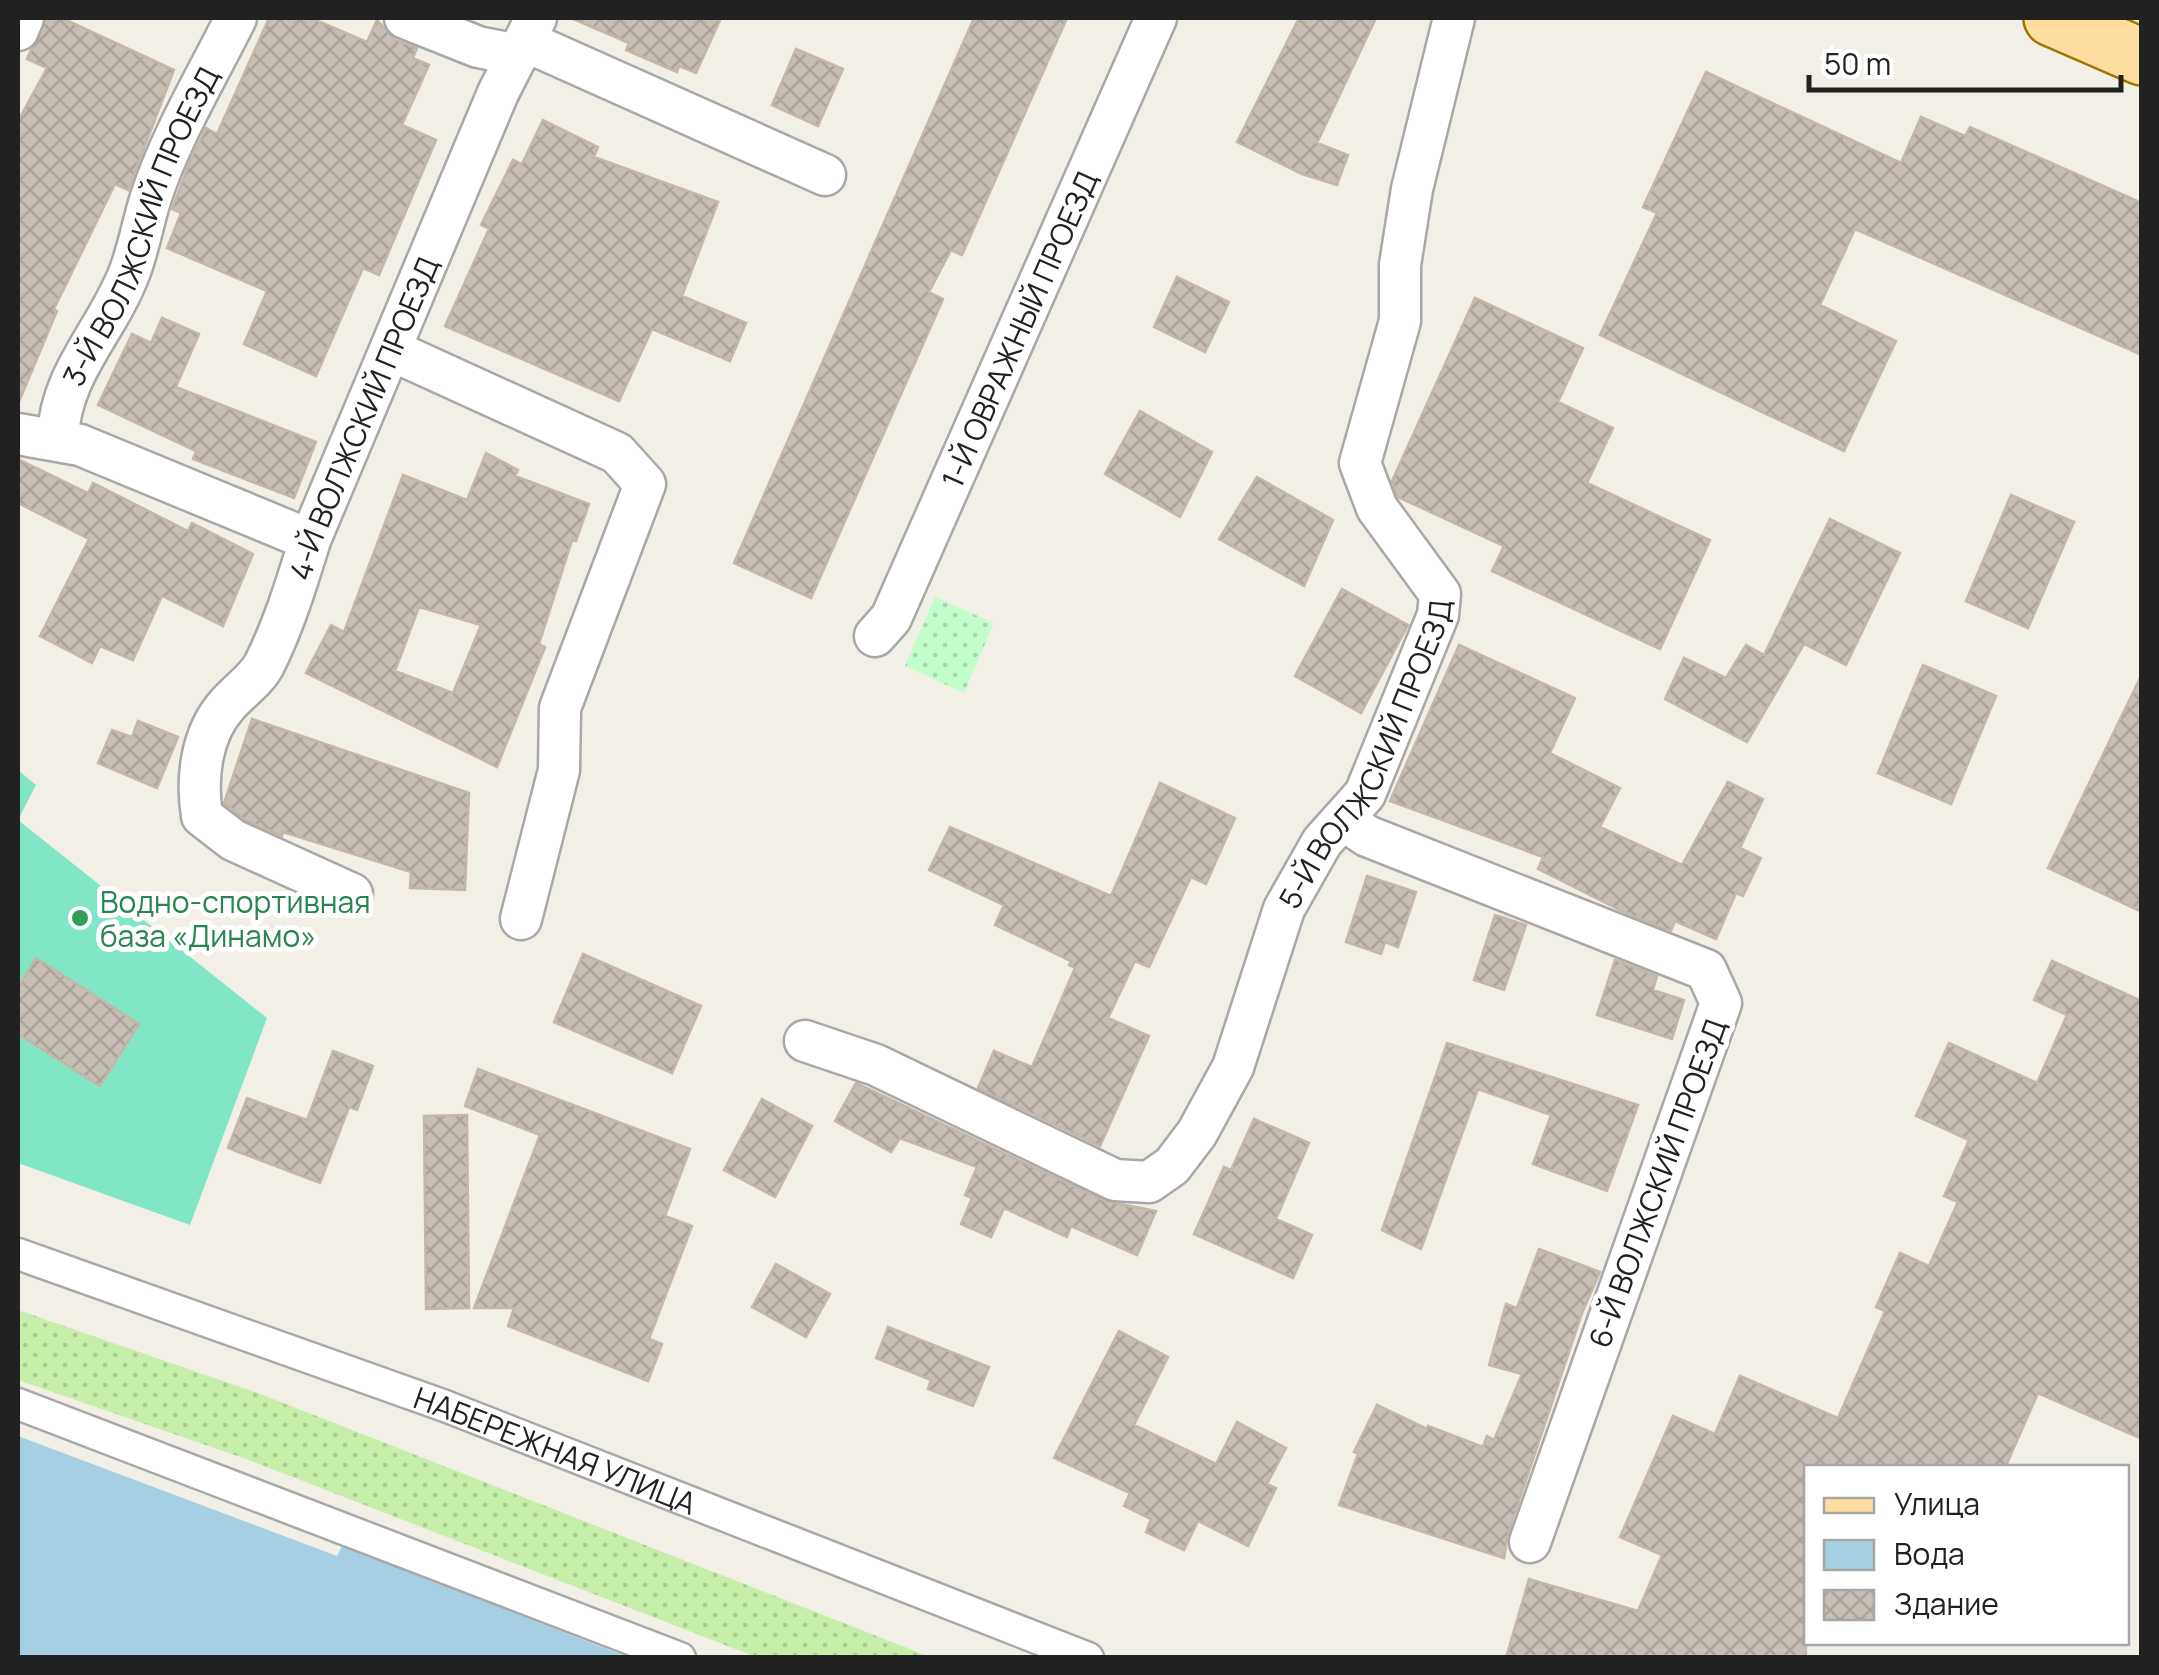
<svg xmlns="http://www.w3.org/2000/svg" width="2159" height="1675" viewBox="0 0 2159 1675" font-family="Manrope,sans-serif">
<style>
.grass{fill:url(#grass-dots)}
.park{fill:url(#park-dots)}
.pitch{fill:#80e6c6}
.water{fill:#a5d0e3}
.building{fill:url(#building-cross-hatch);stroke:#c5b7a8;stroke-width:2.5;fill-rule:evenodd}
.lines{fill:none;stroke-linecap:round;stroke-linejoin:round}
.pedestrian-casing{stroke:#a8a8a8;stroke-width:35}
.minor-casing{stroke:#a8a8a8;stroke-width:45}
.primary-casing{stroke:#9e7500;stroke-width:60}
.pedestrian{stroke:#fff;stroke-width:30}
.minor{stroke:#fff;stroke-width:40}
.primary{stroke:#ffdc9f;stroke-width:55}
.leisure-dot{fill:#2e9e5b;stroke:#fff;stroke-width:4}
.labels{text-anchor:middle;dominant-baseline:central;stroke-width:10;stroke-linejoin:round;paint-order:stroke}
.street-label{font-size:30px;fill:#212121;stroke:#fff}
.leisure-label{font-size:30px;fill:#27864d;stroke:#fff;text-anchor:start}
</style>
<defs>
<pattern id="grass-dots" width="8" height="8" patternUnits="userSpaceOnUse" patternTransform="scale(2.5)"><rect width="8" height="8" fill="#c7efaa"/><path d="M2 2h.1M6 6h.1" fill="none" stroke="#abcd92" stroke-width="1.8" stroke-linecap="round"/></pattern>
<pattern id="park-dots" width="8" height="8" patternUnits="userSpaceOnUse" patternTransform="scale(2.5)"><rect width="8" height="8" fill="#c2fecb"/><path d="M2 2h.1M6 6h.1" fill="none" stroke="#a6d9ae" stroke-width="1.8" stroke-linecap="round"/></pattern>
<pattern id="building-cross-hatch" width="8" height="8" patternUnits="userSpaceOnUse" patternTransform="scale(2.5)"><rect width="8" height="8" fill="#c7beb6"/><path d="M0 0l8 8M0 8l8-8" fill="none" stroke="#aba39c"/></pattern>
</defs>
<rect width="100%" height="100%" fill="#f2efe7"/>
<path class="grass" d="M18 1310 263 1395 930 1657H756L246 1459 18 1380Z"/>
<path class="park" d="M935 597 994 623 964 693 905 666Z"/>
<path class="pitch" d="M18 770 36 785 18 820 267 1018 190 1225 18 1163Z"/>
<path class="water" d="M18 1436 337 1556 345 1540 402 1569 627 1657H18Z"/>
<path class="building" d="M46 18H62L174 70 128 190 115 184 54 309 57 311 18 404V121L47 68 27 59Z
M269 18H311L367 42 377 20 395 40 417 48 413 58 429 65 402 125 436 140 379 275 363 268 316 376 244 344 267 291 167 248 181 213 172 209 190 161 206 128 217 134Z
M571 18H721L696 73 679 66 677 72 626 50 629 43Z
M974 18H1067L962 255 951 250 929 292 943 299 811 598 734 563Z
M1299 18H1376L1317 143 1348 155 1337 185 1302 174 1237 142Z
M796 49 843 69 818 126 772 105Z
M1706 72 1901 163 1921 117 1965 136 1970 127 2142 203V355L1855 229 1820 305 1896 341 1844 451 1600 335 1657 213 1643 207Z
M543 120 598 147 594 157 718 202 682 296 746 323 730 361 652 329 619 401 445 326 489 229 481 225 513 160 522 164Z
M1177 277 1229 302 1205 352 1154 327Z
M1475 298 1583 348 1558 402 1613 428 1587 483 1710 540 1660 649 1492 571 1504 546 1398 497 1392 481Z
M162 318 199 334 176 387 316 442 294 498 193 459 196 451 98 405 132 334 151 343Z
M1140 411 1212 452 1180 517 1105 474Z
M486 453 518 470 515 476 589 504 576 541 572 540 539 644 545 647 497 767 306 673 331 625 344 632 403 475 467 500ZM419 607 481 625 453 693 395 671Z
M18 459 88 493 93 483 188 531 192 523 253 554 223 626 162 596 133 660 100 646 92 663 40 636 89 539 18 503Z
M1257 477 1333 520 1304 586 1219 539Z
M2011 495 2074 522 2028 628 1966 601Z
M1830 519 1900 553 1846 665 1804 644 1747 742 1665 699 1684 658 1726 678 1746 645 1764 655Z
M1342 589 1408 625 1361 713 1295 676Z
M1459 645 1575 698 1550 753 1620 788 1600 827 1682 865 1728 782 1763 799 1740 848 1761 858 1743 896 1736 893 1716 939 1675 921 1671 931 1626 913 1538 869 1543 857 1390 801Z
M1923 665 1996 696 1951 804 1878 773Z
M2142 674V912L2048 868Z
M252 719 469 793 465 890 410 888 411 872 283 832 282 836 245 820 224 803Z
M138 721 178 737 157 788 98 763 112 730 132 737Z
M1160 783 1235 818 1206 884 1191 877 1149 967 1135 961 1108 1018 1149 1036 1100 1146 978 1088 994 1051 1032 1067 1075 968 1069 965 1071 961 995 925 1004 905 929 870 950 827 1111 896Z
M1367 876 1416 892 1398 947 1385 942 1381 954 1346 942Z
M1495 915 1526 925 1504 990 1474 980Z
M583 954 701 1006 672 1073 554 1022Z
M36 958 139 1024 100 1086 18 1034V987Z
M1615 960 1657 976 1653 990 1684 1000 1672 1039 1597 1015Z
M2052 961 2142 1001V1439L2038 1393 2005 1468H1806V1658H1506L1529 1579 1638 1611 1662 1555 1620 1537 1673 1416 1715 1434 1740 1376 1838 1418 1885 1311 1876 1307 1900 1253 1929 1266 1958 1202 1944 1196 1969 1140 1916 1116 1949 1043 2037 1083 2067 1015 2034 1000Z
M1447 1043 1638 1105 1607 1191 1533 1164 1551 1115 1478 1089 1421 1249 1382 1230Z
M333 1051 373 1066 357 1110 349 1107 320 1183 228 1148 247 1098 307 1120Z
M478 1069 690 1149 665 1216 692 1226 649 1339 662 1344 648 1381 508 1326 514 1308H474L540 1135 465 1106Z
M856 1083 1105 1201 1156 1211 1137 1255 1071 1226 1067 1237 1004 1208 991 1237 961 1224 972 1198 965 1195 977 1167 900 1138 891 1152 835 1121Z
M762 1099 812 1126 775 1197 724 1170Z
M467 1115 469 1308 426 1309 424 1116Z
M1254 1119 1309 1143 1276 1219 1312 1235 1293 1278 1194 1234 1224 1167 1231 1170Z
M1539 1249 1600 1272 1582 1313 1508 1534 1504 1558 1339 1505 1358 1454 1354 1452 1377 1405 1427 1429 1428 1426 1483 1447 1487 1436 1494 1440 1522 1374 1489 1365 1506 1304 1517 1308Z
M776 1264 830 1294 806 1337 752 1307Z
M888 1327 989 1367 973 1406 928 1389 931 1380 876 1358Z
M1119 1331 1168 1357 1134 1425 1216 1464 1237 1422 1286 1448 1267 1484 1276 1488 1248 1546 1198 1521 1184 1550 1146 1532 1151 1519 1124 1506 1130 1493 1054 1458Z"/>
<g class="lines">
<defs>
<g id="pedestrian">
<path id="s1" d="M18 1254 445 1406 1088 1658"/>
<path d="M18 1404 680 1658"/>
</g>
<g id="minor">
<path d="M405 18 478 47 518 55"/>
<path d="M18 30 23 18"/>
<path d="M525 41 825 175"/>
<path d="M391 350 617 453 645 484 560 708 559 770 521 919"/>
<path d="M18 434 80 445 310 540"/>
<path id="s2" d="M58 437C60 373 108 330 130 271 139 247 143 222 151 197 171 136 207 76 236 18"/>
<path id="s3" d="M875 636 891 618 1156 18"/>
<path d="M1344 820 1367 836 1706 970 1721 1003 1530 1542"/>
<path id="s4" d="M352 894 233 840 202 816C196 778 201 734 227 705 238 692 256 680 264 665 284 625 297 582 310 540L498 93 536 18"/>
<path id="s5" d="M805 1041 876 1065 1115 1180 1149 1182 1172 1166 1197 1133 1233 1067 1284 909 1322 842 1365 794 1438 615 1440 594 1377 508 1360 463 1400 321V265L1412 189 1454 18"/>
</g>
<path id="primary" d="M2052 18 2142 57"/>
</defs>
<use href="#pedestrian" class="pedestrian-casing"/>
<use href="#minor" class="minor-casing"/>
<use href="#primary" class="primary-casing"/>
<use href="#pedestrian" class="pedestrian"/>
<use href="#minor" class="minor"/>
<use href="#primary" class="primary"/>
</g>
<circle class="leisure-dot" cx="80" cy="918" r="10"/>
<g class="labels">
<g class="street-label">
<text stroke="none"><textPath href="#s2" startOffset="228">3-Й ВОЛЖСКИЙ ПРОЕЗД</textPath></text>
<text stroke="none"><textPath href="#s3" startOffset="340">1-Й ОВРАЖНЫЙ ПРОЕЗД</textPath></text>
<text stroke="none"><textPath href="#s4" startOffset="608">4-Й ВОЛЖСКИЙ ПРОЕЗД</textPath></text>
<text stroke="none"><textPath href="#s5" startOffset="862">5-Й ВОЛЖСКИЙ ПРОЕЗД</textPath></text>
<text transform="translate(1657 1183) rotate(-70)">6-Й ВОЛЖСКИЙ ПРОЕЗД</text>
<text stroke="none"><textPath href="#s1" startOffset="572">НАБЕРЕЖНАЯ УЛИЦА</textPath></text>
</g>
<g class="leisure-label">
<text x="100" y="901">Водно-спортивная<tspan x="100" dy="34">база «Динамо»</tspan></text>
</g>
</g>
<rect width="2159" height="1675" fill="none" stroke="#212121" stroke-width="40"/>
<rect x="1804" y="1465" width="325" height="180" fill="#ffffff" stroke="#a6a6a6" stroke-width="2.5"/>
<rect x="1824" y="1498" width="50" height="15" fill="#ffdc9f" stroke="#a6a6a6" stroke-width="2.5"/>
<text x="1894" y="1515" font-size="30" fill="#212121">Улица</text>
<rect x="1824" y="1540" width="50" height="30" fill="#a5d0e3" stroke="#a6a6a6" stroke-width="2.5"/>
<text x="1894" y="1565" font-size="30" fill="#212121">Вода</text>
<rect x="1824" y="1590" width="50" height="30" fill="url(#building-cross-hatch)" stroke="#a6a6a6" stroke-width="2.5"/>
<text x="1894" y="1615" font-size="30" fill="#212121">Здание</text>
<path d="M1809 75v15h312v-15" fill="none" stroke="#212121" stroke-width="5"/>
<text x="1824" y="75" font-size="30" fill="#212121" stroke="#ffffff" stroke-width="8" paint-order="stroke">50 m</text>
</svg>
